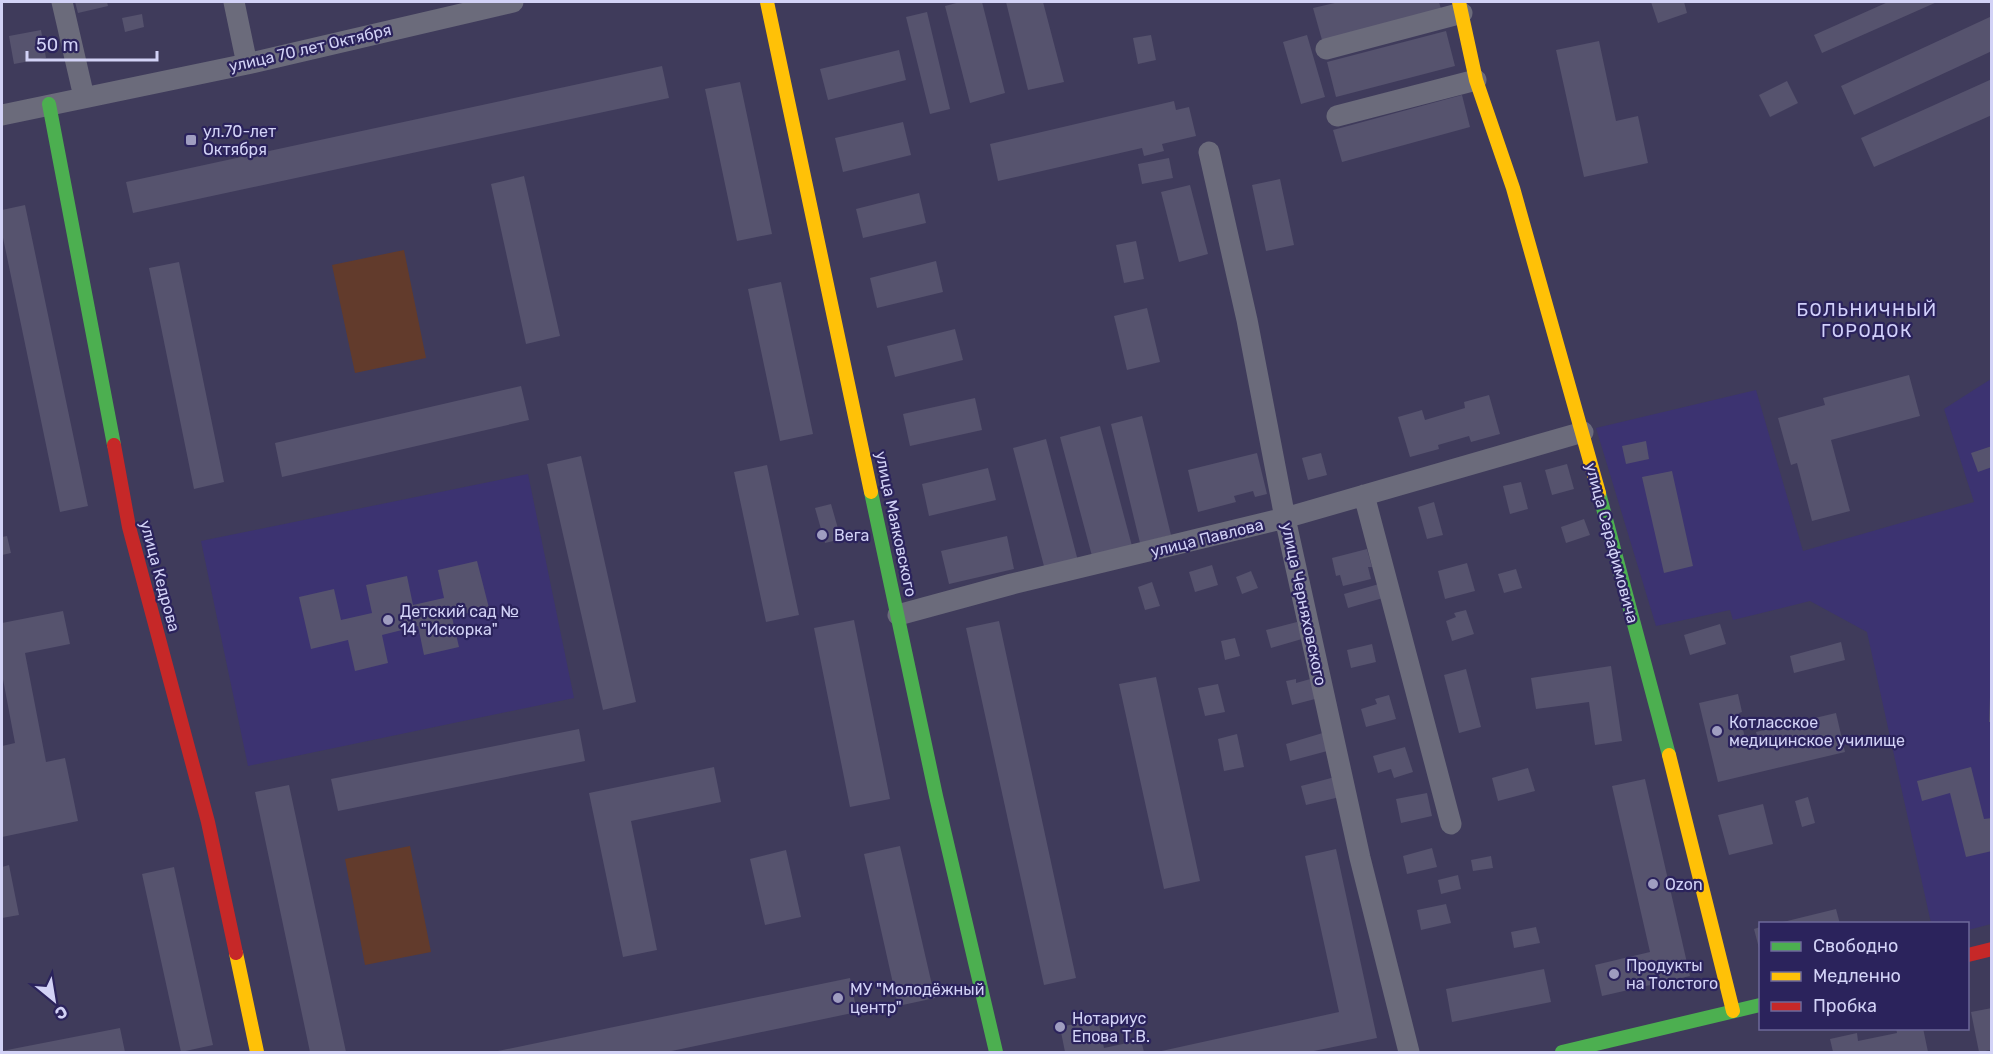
<svg xmlns="http://www.w3.org/2000/svg" width="1993" height="1054" viewBox="0 0 1993 1054" font-family="Rubik,sans-serif">
<style>
.built{fill:#3c3371}
.green{fill:#623b2c}
.building{fill:#56536e}
.lines{fill:none;stroke-linecap:round;stroke-linejoin:round}
.street{stroke:#6b6b7b;stroke-width:21}
.fast{stroke:#4caf50;stroke-width:14}
.slow{stroke:#ffc107;stroke-width:14}
.jam{stroke:#c62828;stroke-width:14}
.poi-dot{fill:#9f9dc0;stroke:#2b235c;stroke-width:2}
.labels{text-anchor:middle;dominant-baseline:central;stroke-width:4.5;stroke-linejoin:round;paint-order:stroke}
.street-label{font-size:16px;fill:#d2d2f6;stroke:#2b235c}
.poi-label{font-size:16px;fill:#d2d2f6;stroke:#2b235c;text-anchor:start}
.neighbourhood-label{font-size:18px;letter-spacing:1.5px;fill:#d1d0fb;stroke:#2b235c}
</style>
<rect width="100%" height="100%" fill="#3f3b5b"/>
<path class="built" d="M1991 379V924L1968 930V924L1931 923 1867 632 1810 601 1733 620 1730 610 1656 626 1596 428 1756 390 1803 551 1974 502 1944 409Z
M528 474 574 698 248 766 201 541Z"/>
<path class="green" d="M404 250 426 358 355 373 332 265Z
M410 846 431 952 365 965 345 859Z"/>
<path class="building" d="M75 2H107L108 6 78 13Z
M960 2H982L1005 93 970 103 945 6Z
M1006 2H1043L1064 82 1028 90Z
M1339 2H1439L1441 9 1322 40 1313 8Z
M1651 2H1684L1687 13 1658 23Z
M1888 2H1937L1822 53 1814 35Z
M927 12 950 109 930 114 906 17Z
M142 14 144 27 125 32 122 18Z
M1992 16V51L1854 115 1841 86Z
M41 30 46 58 14 64 9 36Z
M1446 31 1455 66 1336 97 1327 62Z
M1151 35 1156 60 1138 64 1133 38Z
M1307 35 1325 97 1301 104 1283 42Z
M1599 41 1616 121 1638 116 1648 163 1584 177 1556 50Z
M899 50 906 80 828 100 820 69Z
M662 66 669 98 133 213 126 182Z
M1992 79V115L1874 167 1861 138Z
M1787 81 1798 103 1770 117 1759 95Z
M740 82 772 234 737 241 705 89Z
M1462 95 1470 127 1342 162 1333 130Z
M1174 101 1176 110 1189 107 1196 136 1162 144 1164 151 1144 156 1142 148 998 181 990 144Z
M903 122 911 155 843 172 835 138Z
M1169 158 1173 178 1142 184 1138 164Z
M524 176 560 336 526 344 491 184Z
M1280 179 1294 245 1266 251 1252 185Z
M1190 185 1208 254 1179 262 1161 192Z
M919 193 926 223 863 238 856 209Z
M25 205 88 506 60 512 2 233V210Z
M1136 241 1144 279 1124 283 1116 245Z
M936 261 943 292 877 308 870 278Z
M179 262 224 482 194 489 149 268Z
M781 282 813 434 780 441 748 289Z
M1147 308 1160 362 1127 370 1114 316Z
M955 329 963 360 895 377 887 346Z
M1909 375 1920 416 1831 440 1850 511 1812 521 1797 463 1791 465 1778 418 1825 405 1823 398Z
M521 386 529 420 282 477 275 443Z
M1489 395 1500 434 1471 442 1469 436 1438 445 1439 449 1410 457 1398 417 1422 410 1425 420 1465 408 1464 402Z
M975 398 982 430 910 446 903 414Z
M1142 416 1171 535 1140 543 1111 424Z
M1100 426 1132 546 1092 556 1060 437Z
M1046 439 1078 561 1045 570 1013 448Z
M1646 441 1649 459 1626 464 1622 446Z
M1992 446V467L1978 472 1971 453Z
M1257 453 1267 494 1255 497 1253 491 1234 496 1236 502 1198 512 1188 470Z
M1321 453 1327 475 1308 480 1302 458Z
M581 456 636 702 603 710 547 464Z
M1567 464 1574 489 1552 495 1545 470Z
M767 465 799 615 766 622 734 472Z
M988 468 996 500 929 516 922 484Z
M1672 471 1693 566 1664 573 1642 477Z
M1521 482 1528 509 1510 514 1503 486Z
M1434 502 1443 535 1427 539 1418 507Z
M831 504 841 539 825 543 815 508Z
M1584 519 1590 535 1566 543 1561 527Z
M7 536 11 553 2 555V537Z
M1007 536 1014 569 949 584 941 551Z
M1367 549 1372 567H1368L1371 579 1343 586 1340 575 1336 576 1332 558Z
M477 561 489 608 452 617 459 647 424 655 418 626 382 635 388 663 355 671 348 640 311 649 299 597 334 589 341 620 372 613 366 585 407 576 413 605 444 598 438 570Z
M1467 563 1475 591 1445 599 1438 571Z
M1212 565 1218 585 1195 592 1189 572Z
M1516 569 1522 588 1504 593 1498 574Z
M1251 571 1258 588 1242 594 1236 577Z
M1152 582 1160 606 1145 610 1138 587Z
M1379 584 1383 598 1348 608 1344 594Z
M1466 610 1474 634 1452 641 1446 621 1456 617 1454 613Z
M63 611 70 644 25 653 46 762 65 758 78 821 2 837V746L15 743 2 674V623Z
M854 620 890 799 850 807 814 628Z
M999 621 1076 978 1044 985 966 628Z
M1297 622 1302 639 1271 648 1266 630Z
M1720 624 1726 644 1690 655 1684 635Z
M1235 638 1240 656 1225 660 1221 641Z
M1841 642 1845 660 1794 673 1790 656Z
M1372 644 1376 662 1351 668 1347 650Z
M1611 666 1622 741 1595 745 1589 702 1536 709 1531 678Z
M1466 669 1481 727 1459 733 1444 675Z
M1156 677 1200 881 1164 889 1119 684Z
M1314 678 1319 698 1292 705 1286 681 1296 679V683Z
M1218 684 1225 712 1205 716 1198 688Z
M1738 694 1742 712 1739 713 1746 742 1758 739 1756 732 1836 713 1845 752 1718 782 1699 703Z
M1389 695 1396 719 1366 727 1361 709 1377 704 1375 699Z
M1990 697H1992V722H1989Z
M579 729 585 761 338 811 331 779Z
M1326 732 1331 750 1290 761 1286 744Z
M1237 734 1244 767 1224 771 1218 739Z
M1405 747 1413 772 1394 778 1391 769 1378 773 1373 756Z
M714 767 721 802 631 821 657 950 623 957 589 793Z
M1971 767 1984 819 1992 818V851L1966 857 1950 793 1922 801 1917 781Z
M1528 768 1535 791 1498 801 1492 778Z
M1335 777 1340 797 1306 805 1301 786Z
M1645 779 1690 976 1602 996 1595 965 1650 952 1612 786Z
M289 785 346 1052H310L255 792Z
M1427 793 1432 816 1401 823 1396 799Z
M1808 797 1815 823 1802 827 1795 801Z
M1763 804 1773 844 1729 855 1718 815Z
M900 846 935 998 898 1006 864 854Z
M1432 848 1437 867 1407 874 1403 856Z
M1336 849 1377 1038 1309 1052H1157L1339 1012 1305 856Z
M786 850 801 917 765 925 750 859Z
M1491 856 1493 868 1473 871 1471 860Z
M9 865 19 915 2 918V867Z
M174 867 213 1045 181 1052 142 874Z
M1458 875 1461 889 1441 894 1438 880Z
M1446 904 1451 923 1421 930 1417 910Z
M1836 909 1840 924H1779V923Z
M1536 927 1540 943 1514 948 1511 932Z
M1760 927V952L1754 929Z
M1544 969 1551 1002 1452 1022 1446 989Z
M850 978 857 1012 667 1052H493Z
M1992 1008V1050L1979 1052 1971 1012Z
M1098 1019 1104 1048 1141 1040 1144 1052H1065L1060 1027Z
M120 1028 125 1052H2V1051Z
M1896 1028H1923L1928 1052H1833L1830 1039 1857 1033 1858 1041 1897 1033Z"/>
<g class="lines">
<path class="street" d="M62 2 84 97
M234 2 247 64
M1326 49 1462 13
M2 115 247 64 513 2
M1337 116 1476 80
M1209 152 1247 320 1285 518 1360 858 1409 1052
M1364 495 1451 824
M898 615 1012 584 1285 518 1583 432"/>
<path class="fast" d="M49 104 114 445
M871 492 936 796 996 1052
M1599 493 1669 755
M1562 1052 1760 1005"/>
<path class="slow" d="M767 2 871 492
M1459 2 1476 80 1513 188 1599 493
M1669 755 1733 1011
M236 953 257 1052"/>
<path class="jam" d="M114 445 129 527 208 822 236 953
M1968 955 1992 949"/>
</g>
<g class="poi-dot">
<rect x="185" y="134" width="12" height="12" rx="3"/>
<circle cx="822" cy="535" r="6"/>
<circle cx="388" cy="620" r="6"/>
<circle cx="1717" cy="731" r="6"/>
<circle cx="1653" cy="884" r="6"/>
<circle cx="1614" cy="974" r="6"/>
<circle cx="838" cy="998" r="6"/>
<circle cx="1060" cy="1027" r="6"/>
</g>
<g class="labels">
<g class="street-label">
<text transform="translate(310 48) rotate(-13)">улица 70 лет Октября</text>
<text transform="translate(896 524) rotate(78)">улица Маяковского</text>
<text transform="translate(1207 538) rotate(-14)">улица Павлова</text>
<text transform="translate(1612 543) rotate(75)">улица Серафимовича</text>
<text transform="translate(160 576) rotate(75)">улица Кедрова</text>
<text transform="translate(1304 604) rotate(78)">улица Черняховского</text>
</g>
<g class="poi-label">
<text x="203" y="131">ул.70-лет<tspan x="203" dy="18">Октября</tspan></text>
<text x="834" y="535">Вега</text>
<text x="400" y="611">Детский сад №<tspan x="400" dy="18">14 "Искорка"</tspan></text>
<text x="1729" y="722">Котласское<tspan x="1729" dy="18">медицинское училище</tspan></text>
<text x="1665" y="884">Ozon</text>
<text x="1626" y="965">Продукты<tspan x="1626" dy="18">на Толстого</tspan></text>
<text x="850" y="989">МУ "Молодёжный<tspan x="850" dy="18">центр"</tspan></text>
<text x="1072" y="1018">Нотариус<tspan x="1072" dy="18">Епова Т.В.</tspan></text>
</g>
<g class="neighbourhood-label">
<text x="1867" y="310">БОЛЬНИЧНЫЙ<tspan x="1867" dy="21">ГОРОДОК</tspan></text>
</g>
</g>
<rect width="1993" height="1054" fill="none" stroke="#d2d2f6" stroke-width="6"/>
<rect x="1759" y="922" width="210" height="108" fill="#2b235c" stroke="#6e699a" stroke-width="1.5"/>
<rect x="1771" y="942" width="30" height="9" fill="#4caf50" stroke="#6e699a" stroke-width="1.5"/>
<text x="1813" y="952" font-size="18" fill="#d2d2f6">Свободно</text>
<rect x="1771" y="972" width="30" height="9" fill="#ffc107" stroke="#6e699a" stroke-width="1.5"/>
<text x="1813" y="982" font-size="18" fill="#d2d2f6">Медленно</text>
<rect x="1771" y="1002" width="30" height="9" fill="#c62828" stroke="#6e699a" stroke-width="1.5"/>
<text x="1813" y="1012" font-size="18" fill="#d2d2f6">Пробка</text>
<g transform="translate(54 1000) rotate(150)" stroke="#2b235c" stroke-width="4.5" paint-order="stroke">
<path d="M0-4.5L10 22L0 15L-10 22Z" fill="#d2d2f6"/>
<text y="-9" font-size="16" font-weight="bold" text-anchor="middle" fill="#d2d2f6">С</text>
</g>
<path d="M27 51v9h130v-9" fill="none" stroke="#d2d2f6" stroke-width="3"/>
<text x="36" y="51" font-size="18" fill="#d2d2f6" stroke="#2b235c" stroke-width="4.5" paint-order="stroke">50 m</text>
</svg>
